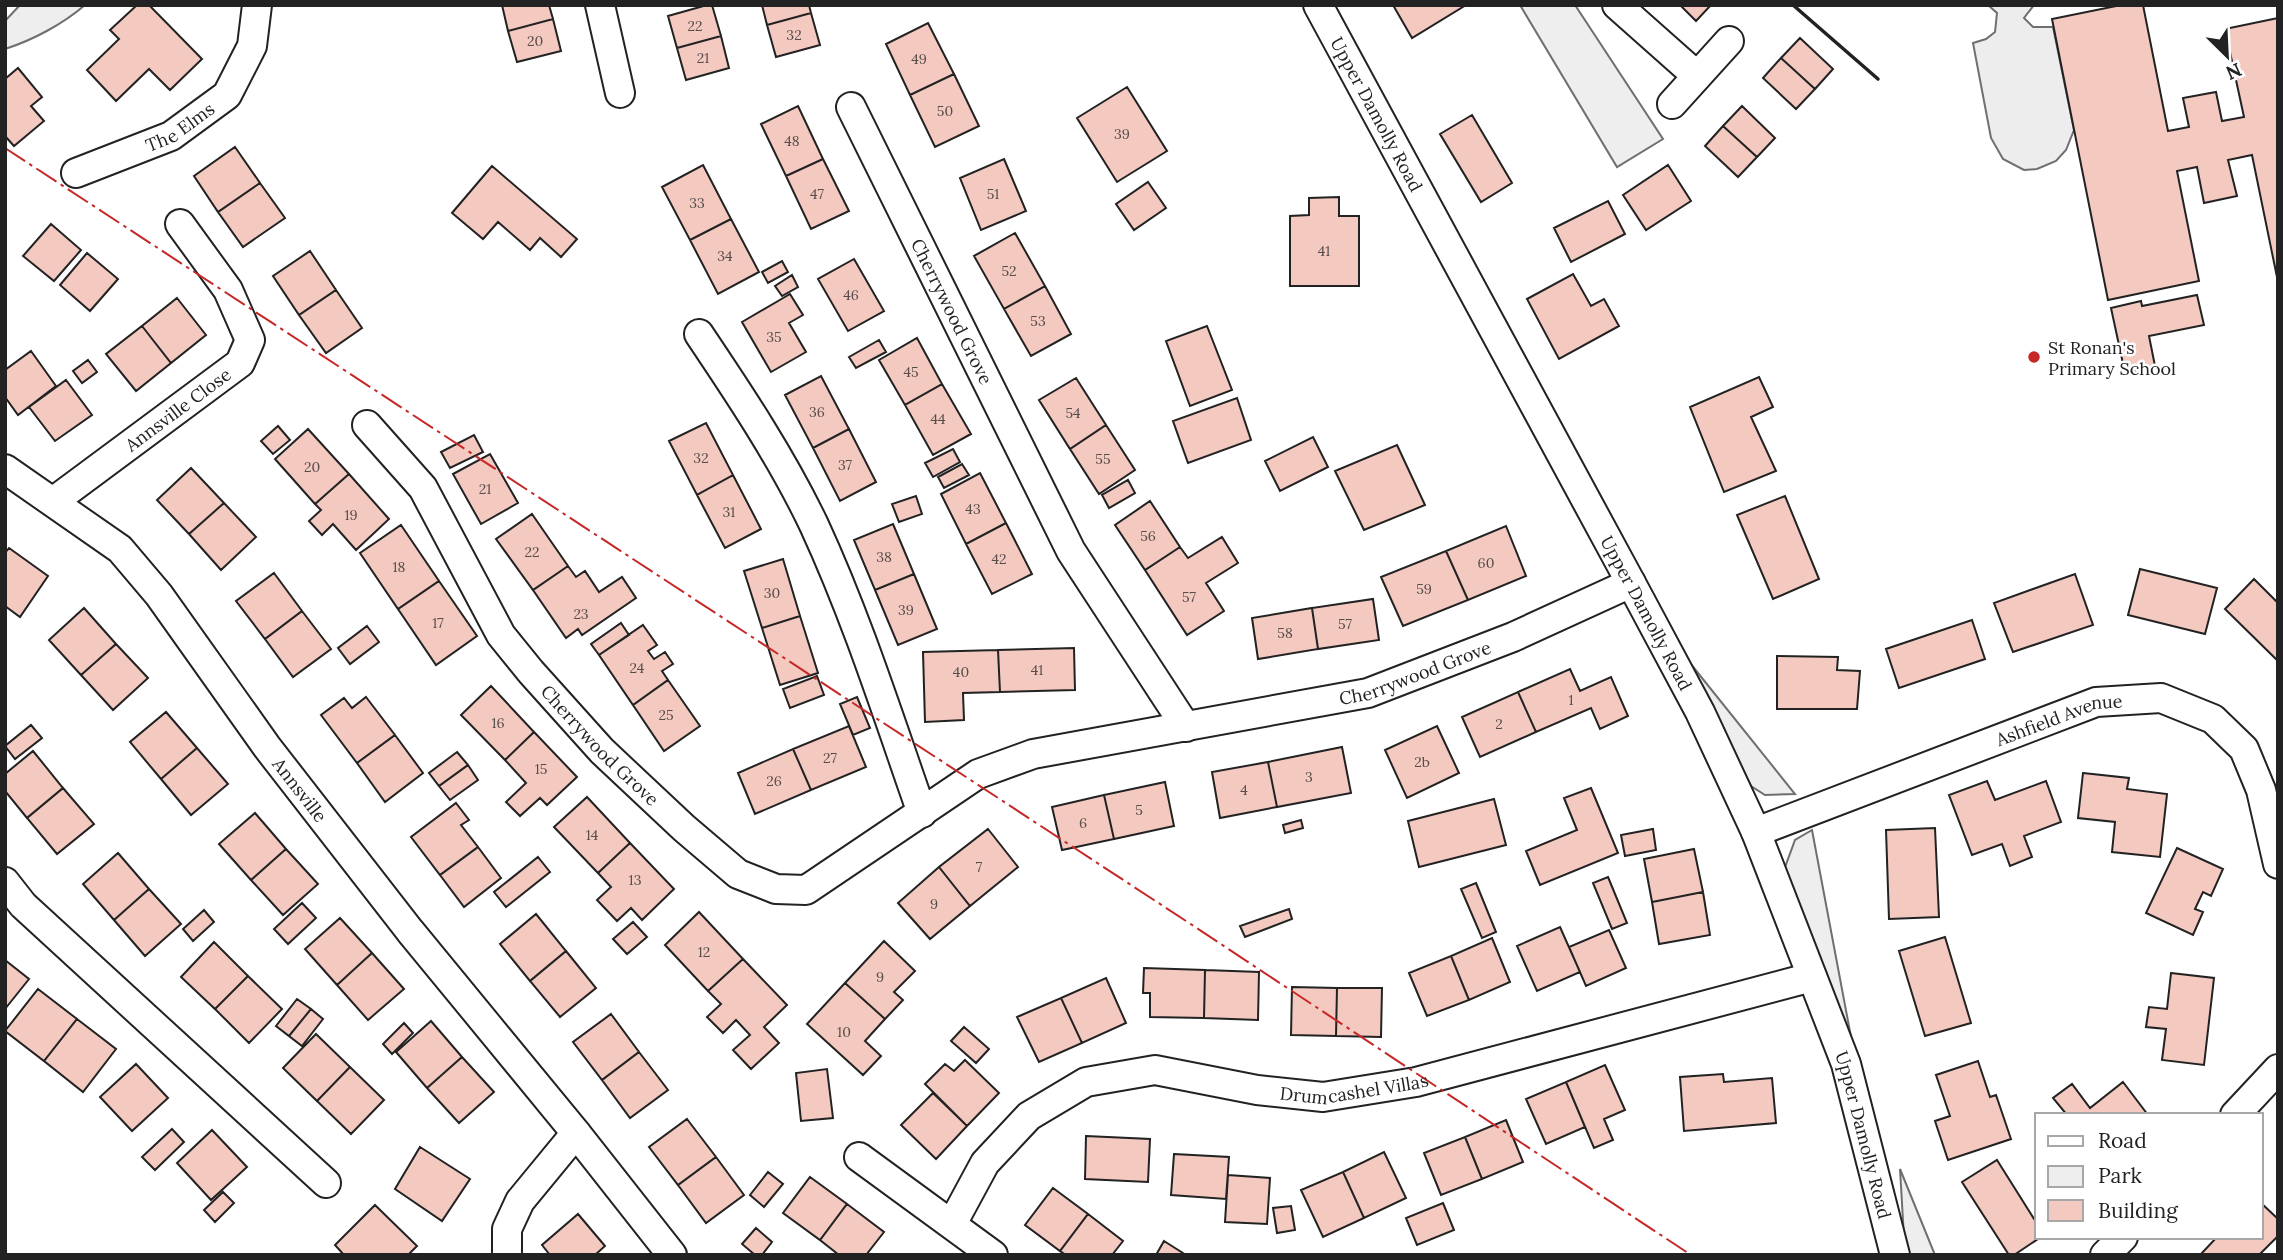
<svg xmlns="http://www.w3.org/2000/svg" width="2283" height="1260" viewBox="0 0 2283 1260" font-family="Lora,serif">
<style>
.green{fill:#eee;stroke:#6f6f6f;stroke-width:2}
.parking{fill:#ededed;stroke:#6f6f6f;stroke-width:2}
.building{fill:#f3c9c0;stroke:#222;stroke-width:2}
.lines{fill:none;stroke-linecap:round;stroke-linejoin:round}
.minor-casing{stroke:#222;stroke-width:32}
.minor{stroke:#fff;stroke-width:28}
.wall{stroke:#222;stroke-width:3.5}
.power{stroke:#c62828;stroke-width:2;stroke-dasharray:24 5 3.5 5;stroke-linecap:butt}
.poi-dot{fill:#c62828;stroke:#fff;stroke-width:2.5}
.labels{text-anchor:middle;dominant-baseline:central;stroke-width:5;stroke-linejoin:round;paint-order:stroke}
.number-label{font-size:14px;fill:#564c4a}
.street-label{font-size:18px;fill:#222;stroke:#fff}
.poi-label{font-size:18px;fill:#222;stroke:#fff;text-anchor:start}
</style>
<rect width="100%" height="100%" fill="#fff"/>
<path class="green" d="M20 5H85C63 24 33 40 5 49V21Z
M1520 5H1575L1663 139 1617 167Z
M1690 663 1795 794 1765 795 1751 786 1689 668Z
M1812 830 1851 1037 1784 870 1795 840Z
M1900 1169 1935 1255H1905Z"/>
<path class="parking" d="M1988 5H2034L2024 18 2033 27H2053L2074 130 2066 150 2056 161 2037 169 2024 170 2003 159 1991 138 1973 43 1986 39 1995 32 1997 13Z"/>
<path class="building" d="M137 5H149L202 59 170 90 149 69 116 101 87 70 119 39 110 30Z
M502 5H549L553 19 508 31Z
M707 5H712L721 36 677 48 668 16Z
M762 5H809L811 13 767 25Z
M1393 5H1466L1412 38Z
M1680 5H1711L1696 21Z
M2121 5H2143L2168 131 2189 127 2183 98 2216 92 2222 121 2244 117 2225 29 2278 18V282L2252 155 2228 160 2237 196 2204 203 2197 167 2177 171 2199 281 2108 300 2052 19Z
M811 13 820 45 776 57 767 25Z
M553 19 561 51 517 62 508 31Z
M928 23 954 74 910 95 886 44Z
M721 36 729 68 686 80 677 48Z
M1800 38 1833 69 1815 89 1781 58Z
M1781 58 1815 89 1796 109 1763 78Z
M18 68 42 97 31 106 44 121 14 146 5 136V79Z
M954 74 979 126 935 147 910 95Z
M1127 87 1167 151 1117 182 1077 118Z
M798 106 823 159 786 176 761 124Z
M1742 106 1775 138 1757 157 1723 126Z
M1472 115 1512 183 1481 202 1440 134Z
M1723 126 1757 157 1738 177 1705 146Z
M235 147 260 183 218 212 194 176Z
M823 159 849 211 811 229 786 176Z
M1004 159 1026 211 981 230 960 178Z
M703 165 731 219 690 240 662 187Z
M1668 165 1691 201 1646 230 1623 195Z
M492 166 577 239 561 257 540 238 530 250 498 222 483 239 452 213Z
M1148 182 1166 208 1134 230 1116 204Z
M260 183 285 218 243 247 218 212Z
M1339 197V216H1359V286H1290V216L1309 215V198Z
M1608 201 1625 234 1571 262 1554 228Z
M731 219 759 272 718 294 690 240Z
M51 224 81 250 54 281 23 256Z
M1015 233 1045 286 1004 309 974 256Z
M310 251 336 290 299 315 273 276Z
M87 253 118 279 90 311 60 285Z
M854 259 884 311 848 331 818 279Z
M782 261 788 272 768 283 762 272Z
M1573 274 1591 306 1604 299 1619 326 1559 359 1527 299Z
M792 275 798 287 782 296 775 286Z
M1045 286 1071 334 1031 356 1004 309Z
M336 290 362 328 326 353 299 315Z
M790 294 803 315 789 323 806 352 771 372 742 322Z
M2197 295 2204 325 2149 336 2155 366 2125 373 2111 308 2141 301 2142 306Z
M177 298 206 335 171 363 142 326Z
M142 326 171 363 136 391 106 354Z
M1207 326 1232 390 1190 406 1166 341Z
M917 338 942 384 905 405 879 360Z
M879 340 886 352 856 368 849 357Z
M31 351 56 386 18 415 5 397V370Z
M88 360 97 372 82 383 73 371Z
M821 376 849 429 813 448 785 395Z
M1759 377 1773 407 1751 417 1776 471 1724 492 1690 407Z
M1076 378 1106 425 1070 449 1039 400Z
M66 380 92 415 55 441 29 407Z
M942 384 971 434 933 455 905 405Z
M1237 398 1251 440 1188 463 1173 421Z
M706 423 733 475 697 495 669 441Z
M1106 425 1135 470 1099 494 1070 449Z
M278 426 290 440 273 454 261 441Z
M308 429 349 474 315 504 275 459Z
M849 429 876 482 840 501 813 448Z
M474 435 483 452 450 468 441 452Z
M1313 437 1328 467 1280 491 1265 461Z
M1397 445 1425 505 1364 530 1335 471Z
M953 449 960 462 933 477 925 463Z
M490 454 518 503 481 524 453 474Z
M962 464 969 475 944 488 938 477Z
M191 468 224 503 189 534 157 500Z
M980 473 1006 523 966 544 941 494Z
M349 474 389 519 356 550 333 524 322 535 309 521 321 510 315 504Z
M733 475 761 529 725 548 697 495Z
M1128 480 1135 493 1109 508 1102 495Z
M916 496 922 514 899 522 892 504Z
M1785 496 1819 579 1773 599 1737 515Z
M1150 501 1180 547 1145 570 1115 525Z
M224 503 256 537 221 570 189 534Z
M532 514 568 566 533 590 496 539Z
M1006 523 1032 574 992 594 966 544Z
M893 524 914 574 875 590 854 540Z
M401 525 439 581 398 609 360 553Z
M1506 526 1526 576 1468 600 1446 551Z
M1222 537 1238 563 1206 583 1224 611 1187 635 1145 570 1180 547 1188 558Z
M9 548 48 576 20 617 5 606V553Z
M1446 551 1468 600 1403 626 1381 577Z
M783 559 800 616 762 628 744 571Z
M568 566 576 577 585 571 599 592 622 577 636 598 582 635 578 629 566 638 533 590Z
M2140 569 2217 588 2205 634 2128 615Z
M274 573 302 611 265 639 236 601Z
M914 574 937 629 898 645 875 590Z
M2075 574 2093 625 2013 652 1994 603Z
M2254 579 2278 603V661L2225 609Z
M439 581 477 636 436 665 398 609Z
M1373 599 1379 640 1318 649 1312 608Z
M84 608 116 644 81 675 49 640Z
M1312 608 1318 649 1258 659 1252 618Z
M302 611 331 649 293 677 265 639Z
M800 616 818 673 780 685 762 628Z
M1972 620 1985 659 1899 688 1886 649Z
M621 623 629 635 599 655 591 644Z
M643 625 657 645 648 651 654 659 665 652 673 664 662 671 668 680 633 705 599 655Z
M367 626 379 642 350 664 338 648Z
M116 644 148 678 113 710 81 675Z
M1074 648 1075 690 1000 692 998 650Z
M998 650 1000 692 963 693 964 720 925 722 923 652Z
M1777 656 1838 657 1837 670 1860 671 1857 709H1777Z
M1570 669 1580 691 1611 677 1628 716 1600 729 1591 708 1536 732 1518 692Z
M817 676 824 695 790 708 783 689Z
M668 680 700 726 664 751 633 705Z
M491 686 534 732 505 760 461 715Z
M1518 692 1536 732 1480 757 1462 717Z
M366 697 395 735 357 763 321 715 344 698 352 708Z
M857 697 870 728 853 735 840 704Z
M166 712 197 748 161 779 130 742Z
M31 725 42 738 15 759 5 746Z
M849 726 866 767 811 790 793 749Z
M1437 726 1459 773 1407 798 1385 750Z
M534 732 577 777 547 805 540 798 520 816 506 802 526 783 505 760Z
M395 735 423 773 385 802 357 763Z
M1342 747 1351 793 1277 807 1268 762Z
M197 748 228 784 191 815 161 779Z
M793 749 811 790 755 814 738 773Z
M33 751 63 788 27 818 5 791V774Z
M457 752 468 765 439 786 429 773Z
M1268 762 1277 807 1220 818 1212 772Z
M468 765 478 780 450 800 439 786Z
M2083 773 2129 778 2127 789 2167 794 2160 857 2112 852 2115 822 2078 818Z
M1987 781 1995 800 2046 781 2061 822 2024 836 2032 857 2010 866 2002 844 1972 855 1949 795Z
M1165 782 1174 826 1114 839 1104 795Z
M63 788 94 824 57 854 27 818Z
M1591 788 1618 853 1540 885 1526 851 1577 830 1564 798Z
M1104 795 1114 839 1062 850 1052 807Z
M587 797 630 843 598 873 554 827Z
M1494 799 1506 845 1419 867 1408 821Z
M456 803 469 820 461 825 478 847 440 875 411 837Z
M255 813 286 849 251 880 219 844Z
M1301 820 1303 828 1285 833 1283 825Z
M1935 828 1939 917 1889 919 1886 830Z
M988 829 1018 867 970 906 939 867Z
M1653 829 1656 850 1625 856 1621 835Z
M630 843 674 889 642 920 631 908 617 921 597 900 611 887 598 873Z
M478 847 501 878 464 907 440 875Z
M2177 848 2223 869 2211 896 2203 892 2195 909 2203 912 2193 935 2146 913Z
M286 849 318 884 283 915 251 880Z
M1694 849 1703 892 1652 902 1644 859Z
M118 853 149 889 114 920 83 884Z
M538 857 550 872 506 907 494 892Z
M939 867 970 906 930 939 898 903Z
M1608 877 1627 923 1612 929 1593 883Z
M1476 883 1496 932 1482 938 1461 889Z
M149 889 181 924 145 956 114 920Z
M1703 892 1710 935 1659 944 1652 902Z
M302 903 316 918 288 944 274 929Z
M1289 909 1292 919 1245 937 1240 926Z
M204 910 214 922 193 941 183 929Z
M699 912 743 959 708 991 665 945Z
M536 914 566 951 530 981 500 944Z
M340 918 372 953 337 985 305 949Z
M633 922 647 937 627 954 613 939Z
M1560 927 1580 972 1537 991 1517 946Z
M1609 930 1626 968 1586 986 1569 947Z
M1945 937 1971 1023 1925 1036 1899 951Z
M1492 938 1510 982 1469 1000 1451 956Z
M884 941 915 971 894 992 903 1000 885 1019 845 983Z
M214 942 248 976 215 1009 181 977Z
M566 951 596 988 560 1017 530 981Z
M372 953 404 989 368 1020 337 985Z
M1451 956 1469 1000 1427 1016 1409 973Z
M743 959 787 1005 764 1027 779 1043 751 1069 733 1050 750 1035 736 1020 723 1033 707 1017 721 1004 708 991Z
M5 960 29 979 5 1009Z
M1144 968 1205 970 1204 1018 1150 1017V993H1143Z
M1205 970 1259 972 1258 1020 1204 1018Z
M2171 973 2214 978 2204 1065 2162 1060 2166 1029 2146 1027 2149 1007 2167 1009Z
M248 976 282 1009 249 1043 215 1009Z
M1106 978 1126 1023 1082 1043 1061 998Z
M845 983 885 1019 865 1041 881 1056 863 1075 807 1024Z
M1292 987 1337 988 1336 1036 1291 1035Z
M1337 988H1382L1381 1037 1336 1036Z
M38 989 77 1019 44 1061 5 1031Z
M1061 998 1082 1043 1039 1062 1017 1017Z
M297 999 311 1009 289 1036 276 1026Z
M311 1009 323 1019 302 1046 289 1036Z
M611 1014 639 1052 602 1080 573 1042Z
M77 1019 116 1049 83 1092 44 1061Z
M431 1021 462 1057 427 1088 396 1052Z
M404 1023 413 1033 392 1054 383 1044Z
M964 1027 989 1049 976 1063 951 1041Z
M316 1034 350 1067 317 1101 283 1068Z
M639 1052 668 1090 630 1118 602 1080Z
M462 1057 494 1092 459 1123 427 1088Z
M965 1060 999 1093 967 1126 925 1084 945 1064 954 1071Z
M1978 1061 1990 1097 1996 1095 2011 1139 1948 1160 1935 1121 1950 1116 1936 1075Z
M136 1064 168 1098 132 1131 100 1097Z
M1605 1065 1625 1110 1604 1119 1613 1140 1594 1148 1566 1082Z
M350 1067 384 1100 351 1134 317 1101Z
M827 1069 833 1118 801 1121 796 1073Z
M1723 1074 1724 1082 1772 1078 1776 1123 1684 1131 1680 1077Z
M1566 1082 1585 1127 1546 1144 1526 1099Z
M2123 1082 2148 1115H2067L2053 1098 2072 1084 2090 1108Z
M933 1093 967 1126 936 1159 901 1125Z
M687 1119 716 1157 678 1185 649 1147Z
M1506 1120 1523 1162 1482 1179 1465 1137Z
M172 1129 184 1142 155 1170 142 1157Z
M212 1130 247 1167 211 1200 177 1163Z
M1086 1136 1150 1139 1148 1182 1085 1179Z
M1465 1137 1482 1179 1441 1195 1424 1153Z
M420 1147 470 1179 442 1221 395 1189Z
M1384 1152 1406 1198 1364 1218 1343 1172Z
M1174 1154 1229 1157 1226 1199 1171 1195Z
M716 1157 744 1195 706 1223 678 1185Z
M1997 1160 2036 1222V1237H2041L2014 1255H2009L1962 1182Z
M768 1172 783 1184 764 1207 750 1195Z
M1343 1172 1364 1218 1323 1237 1301 1190Z
M1228 1175 1270 1178 1267 1224 1225 1222Z
M810 1177 847 1204 820 1240 783 1213Z
M1053 1188 1088 1214 1060 1251 1025 1225Z
M223 1192 234 1203 215 1222 204 1210Z
M2260 1202 2278 1219V1236L2259 1255H2200L2217 1237H2260Z
M1443 1203 1454 1230 1417 1245 1406 1218Z
M847 1204 884 1232 866 1255H839L820 1240Z
M375 1205 417 1246 408 1255H344L335 1245Z
M1291 1206 1295 1230 1277 1233 1273 1208Z
M578 1214 605 1246 595 1255H550L542 1245Z
M1088 1214 1123 1241 1112 1255H1066L1060 1251Z
M756 1228 772 1242 762 1255H755L742 1244Z
M1164 1241 1186 1255H1156Z"/>
<g class="lines">
<defs>
<g id="minor">
<path d="M600 5 620 93"/>
<path id="s1" d="M1318 5 1631 583 1700 712 1756 832 1846 1064 1895 1255"/>
<path d="M1617 5 1697 76"/>
<path d="M1672 104 1729 41"/>
<path id="s2" d="M851 107 1071 551 1186 727"/>
<path id="s3" d="M76 173 171 136 227 95 252 46 257 5"/>
<path d="M699 334C740 395 782 458 814 525 857 618 888 716 922 813"/>
<path id="s4" d="M367 425 423 488 501 635 531 672 602 751 684 828 738 874 776 889 806 890 978 774 1033 754 1368 693 1513 637 1631 583"/>
<path id="s5" d="M5 469 120 549 159 595 267 747 410 931 576 1133 672 1255"/>
<path id="s6" d="M54 501 240 363 250 340 228 290 180 224"/>
<path id="s7" d="M1756 832 2096 702 2161 698 2213 719 2244 749 2261 790 2278 864"/>
<path d="M5 882 23 905 326 1183"/>
<path d="M2235 1115 2278 1069"/>
<path d="M859 1157 993 1255"/>
<path id="s8" d="M952 1224 985 1163 1029 1116 1086 1082 1155 1070 1257 1090 1323 1097 1416 1082 1812 977"/>
<path d="M507 1255V1229L520 1201 576 1133"/>
<path d="M2105 1255 2123 1237"/>
</g>
</defs>
<use href="#minor" class="minor-casing"/>
<use href="#minor" class="minor"/>
<path class="wall" d="M1793 5 1878 79"/>
<path class="power" d="M5 148 1186 921 1691 1255"/>
</g>
<circle class="poi-dot" cx="2034" cy="357" r="7"/>
<g class="labels">
<g class="number-label">
<text x="695" y="26">22</text>
<text x="794" y="35">32</text>
<text x="535" y="41">20</text>
<text x="703" y="58">21</text>
<text x="919" y="59">49</text>
<text x="945" y="111">50</text>
<text x="1122" y="134">39</text>
<text x="792" y="141">48</text>
<text x="817" y="194">47</text>
<text x="993" y="194">51</text>
<text x="697" y="203">33</text>
<text x="1324" y="251">41</text>
<text x="725" y="256">34</text>
<text x="1009" y="271">52</text>
<text x="851" y="295">46</text>
<text x="1038" y="321">53</text>
<text x="774" y="337">35</text>
<text x="911" y="372">45</text>
<text x="817" y="412">36</text>
<text x="1073" y="413">54</text>
<text x="938" y="419">44</text>
<text x="701" y="458">32</text>
<text x="1103" y="459">55</text>
<text x="845" y="465">37</text>
<text x="312" y="467">20</text>
<text x="485" y="489">21</text>
<text x="973" y="509">43</text>
<text x="729" y="512">31</text>
<text x="351" y="515">19</text>
<text x="1148" y="536">56</text>
<text x="532" y="552">22</text>
<text x="884" y="557">38</text>
<text x="999" y="559">42</text>
<text x="1486" y="563">60</text>
<text x="399" y="567">18</text>
<text x="1424" y="589">59</text>
<text x="772" y="593">30</text>
<text x="1189" y="597">57</text>
<text x="906" y="610">39</text>
<text x="581" y="614">23</text>
<text x="438" y="623">17</text>
<text x="1345" y="624">57</text>
<text x="1285" y="633">58</text>
<text x="637" y="668">24</text>
<text x="1037" y="670">41</text>
<text x="961" y="672">40</text>
<text x="1571" y="700">1</text>
<text x="666" y="715">25</text>
<text x="498" y="723">16</text>
<text x="1499" y="724">2</text>
<text x="830" y="758">27</text>
<text x="1422" y="762">2b</text>
<text x="541" y="769">15</text>
<text x="1309" y="777">3</text>
<text x="774" y="781">26</text>
<text x="1244" y="790">4</text>
<text x="1139" y="810">5</text>
<text x="1083" y="823">6</text>
<text x="592" y="835">14</text>
<text x="979" y="867">7</text>
<text x="635" y="880">13</text>
<text x="934" y="904">9</text>
<text x="704" y="952">12</text>
<text x="880" y="977">9</text>
<text x="844" y="1032">10</text>
</g>
<g class="street-label">
<text stroke="none"><textPath href="#s1" startOffset="124">Upper Damolly Road</textPath></text>
<text stroke="none"><textPath href="#s3" startOffset="114">The Elms</textPath></text>
<text stroke="none"><textPath href="#s2" startOffset="228">Cherrywood Grove</textPath></text>
<text stroke="none"><textPath href="#s6" startOffset="154">Annsville Close</textPath></text>
<text stroke="none"><textPath href="#s1" startOffset="691">Upper Damolly Road</textPath></text>
<text stroke="none"><textPath href="#s4" startOffset="1316">Cherrywood Grove</textPath></text>
<text stroke="none"><textPath href="#s7" startOffset="324">Ashfield Avenue</textPath></text>
<text stroke="none"><textPath href="#s4" startOffset="399">Cherrywood Grove</textPath></text>
<text stroke="none"><textPath href="#s5" startOffset="441">Annsville</textPath></text>
<text stroke="none"><textPath href="#s8" startOffset="472">Drumcashel Villas</textPath></text>
<text stroke="none"><textPath href="#s1" startOffset="1258">Upper Damolly Road</textPath></text>
</g>
<g class="poi-label">
<text x="2048" y="347">St Ronan's<tspan x="2048" dy="21">Primary School</tspan></text>
</g>
</g>
<rect width="2283" height="1260" fill="none" stroke="#222222" stroke-width="14"/>
<rect x="2035" y="1113" width="228" height="126" fill="#ffffff" stroke="#a7a7a7" stroke-width="2"/>
<rect x="2048" y="1136" width="35" height="10" fill="#ffffff" stroke="#a7a7a7" stroke-width="2"/>
<text x="2098" y="1148" font-size="21" fill="#222222">Road</text>
<rect x="2048" y="1166" width="35" height="21" fill="#eeeeee" stroke="#a7a7a7" stroke-width="2"/>
<text x="2098" y="1183" font-size="21" fill="#222222">Park</text>
<rect x="2048" y="1200" width="35" height="21" fill="#f3c9c0" stroke="#a7a7a7" stroke-width="2"/>
<text x="2098" y="1218" font-size="21" fill="#222222">Building</text>
<g transform="translate(2227 56) rotate(156)" stroke="#ffffff" stroke-width="5" paint-order="stroke">
<path d="M0-5L12 26L0 18L-12 26Z" fill="#222222"/>
<text y="-10" font-size="19" font-weight="bold" text-anchor="middle" fill="#222222">N</text>
</g>
</svg>
